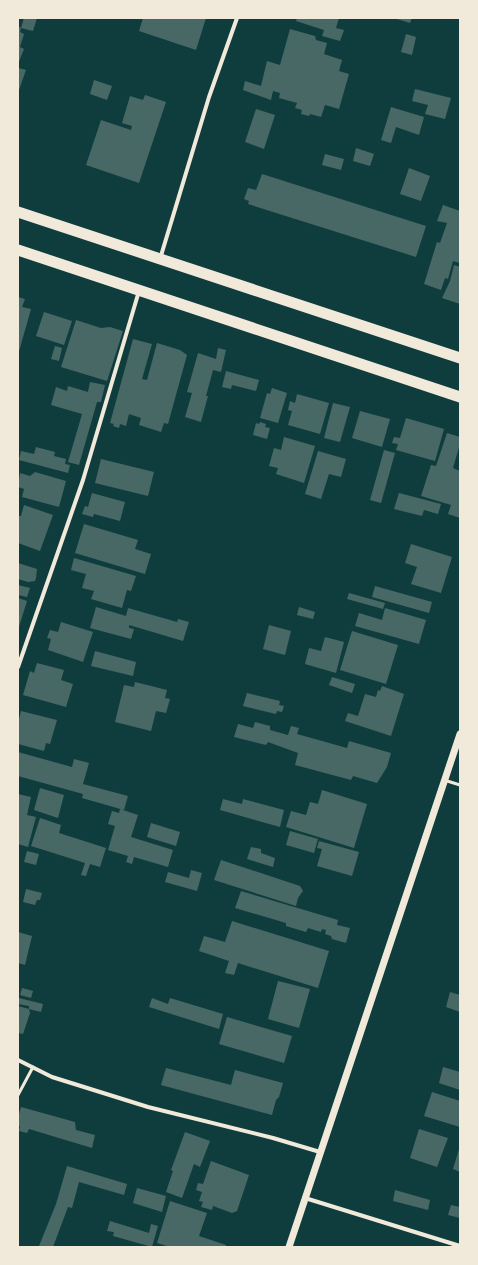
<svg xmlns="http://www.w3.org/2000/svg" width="478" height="1265" viewBox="0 0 478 1265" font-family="'Fira Sans',sans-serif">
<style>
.building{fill:#486865}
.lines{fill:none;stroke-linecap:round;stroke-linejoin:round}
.service{stroke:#f1e9da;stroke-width:3}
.minor{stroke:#f1e9da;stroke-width:4}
.tertiary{stroke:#f1e9da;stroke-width:7}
.trunk{stroke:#f1e9da;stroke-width:11}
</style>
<rect width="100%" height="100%" fill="#0f3d3e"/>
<path class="building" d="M24 18H37L33 31 21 28Z
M143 18H206L196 50 139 31Z
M297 18H339L336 28 344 30 340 41 322 36 324 30 296 21Z
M397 18H412L410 23 397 19Z
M18 26 21 28 20 32 24 34 20 47 24 49 18 64Z
M290 29 315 36 316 40 327 43 324 54 342 60 339 71 349 74 339 109 325 105 321 117 310 114 309 116 301 114 302 110 295 108 297 103 279 98 280 93 273 91 271 100 243 90 245 81 261 86 267 61 280 65Z
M406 34 416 37 412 55 401 52Z
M18 68 26 70 18 93Z
M94 80 112 86 107 100 90 94Z
M415 89 451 98 445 119 425 114 428 105 412 101Z
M145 95 166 102 139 183 86 165 101 120 131 130 132 126 122 123 130 96 143 100Z
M391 107 424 117 419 135 396 127 391 143 381 140Z
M256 109 275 115 264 149 245 142Z
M356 148 374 154 370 166 353 161Z
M325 154 344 159 341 170 322 165Z
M409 168 430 176 421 201 400 194Z
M262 174 426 226 416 257 248 204 249 201 244 199 248 188 256 190Z
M443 205 460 211V263L453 261 448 279 445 278 441 290 424 284 437 242 440 243 447 223 437 221Z
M454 265 460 267V304L442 298 450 281Z
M18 297 25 299 22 307 31 309 18 355Z
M44 312 72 321 64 345 36 336Z
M76 320 101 328 110 327 123 331 107 381 61 367Z
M133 339 152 344 142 379 147 380 157 343 180 350 187 355 168 424 164 423 161 432 139 425 141 418 129 414 126 426 120 424 119 428 113 426 114 424 110 423Z
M55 346 62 348 59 361 51 359Z
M218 348 226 350 221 372 213 370 206 396H208L201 422 185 417 192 393 187 392 198 353 216 359Z
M226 371 259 380 256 391 232 385 231 389 222 387Z
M90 382 105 385 101 402H97L79 465 68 462 82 414 51 405 56 387 67 391 68 386 88 392Z
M272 388 287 393 278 423 260 418 267 393 270 394Z
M297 394 329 403 320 434 288 425 292 411 288 410 290 401 295 403Z
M333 403 350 407 340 442 324 438Z
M360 411 390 419 382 447 352 438Z
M406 418 444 429 435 461 396 450 398 444 392 443 394 437 400 438Z
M260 422 266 424 265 427 270 428 267 439 253 435 256 423 259 424Z
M447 433 460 437V444L453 468 460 471V518L448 514 451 505 421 496 431 465 436 466Z
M284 437 315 446 304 483 276 474 278 468 269 466 274 448 281 450Z
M36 447 55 452 54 456 66 459 65 464 70 465 68 473 19 460 21 451 34 454Z
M384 450 395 453 381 503 370 500Z
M318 451 346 459 341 477 329 474 321 499 305 494Z
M101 459 154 472 148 496 95 483Z
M35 472 66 481 59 507 22 497 24 489 18 487 20 473 30 476Z
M92 493 125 502 120 521 94 514 93 517 82 514 85 506 88 507Z
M399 493 441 504 438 514 424 510 422 516 394 509Z
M24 505 53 515 40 551 18 543V516H21Z
M84 524 138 540 135 549 151 554 145 574 75 553Z
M411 544 452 557 441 593 411 584 417 567 405 563Z
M74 558 136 576 131 591 127 590 122 608 91 599 94 591 82 588 86 574 71 570Z
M18 563 37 569 36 578 35 581 28 582 18 579Z
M18 585 30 588 27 597 18 595Z
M375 586 432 602 429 613 372 597Z
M349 593 385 603 383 609 347 599Z
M18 598 27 601 18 630Z
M96 607 126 616 128 608 177 622 178 619 189 622 183 641 129 625V628L134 629 131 639 90 628Z
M299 607 315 612 313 619 297 615Z
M385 608 426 620 419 644 355 626 359 613 382 620Z
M61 622 93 632 83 662 48 650 51 639 47 638 50 630 58 632Z
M269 625 291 631 285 655 263 649Z
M352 631 398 645 386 684 340 670Z
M325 637 344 642 336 673 305 664 309 648 321 651Z
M95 651 136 662 133 676 91 666Z
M37 663 64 670 61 680 73 684 66 707 23 695 30 671 34 673Z
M332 677 355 684 352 693 329 685Z
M135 682 167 690 165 698 170 699 166 713 156 711 151 731 115 722 124 685 134 687Z
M382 686 404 694 391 736 345 721 348 713 358 716 365 694 376 697 378 690 380 691Z
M247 693 280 701 279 705 284 706 282 712 277 711 276 714 243 706Z
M21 711 57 720 50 744 46 743 44 751 18 744V723Z
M255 722 270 726V730L288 735 291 726 299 728 297 734 347 748 349 741 391 753 387 767 377 783 353 776 351 780 295 765 298 753 268 742 266 745 234 737 238 724 253 728Z
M18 752 72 767 74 759 89 763 83 784 128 796 124 810 82 798 83 794 18 776Z
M40 788 64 795 58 818 34 810Z
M322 790 367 804 354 848 286 827 291 811 306 815 310 802 318 804Z
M18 794 31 797 27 815 36 817 28 847 18 844Z
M223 799 242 804 243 799 284 810 280 827 220 810Z
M120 809 138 815 131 837 173 850 168 867 134 857 132 864 126 862 128 856 108 850 115 826 108 824 112 811 119 813Z
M40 818 61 825 59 833 106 848 100 867 90 864 86 876 81 875 85 863 31 846Z
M151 823 180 832 176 846 147 837Z
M290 831 318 839 314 853 286 845Z
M319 841 359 852 352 876 317 866 322 849 317 848Z
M251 847 261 849V853L275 858 273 867 247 859Z
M27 851 39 854 36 865 24 862Z
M221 860 300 886 303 891 298 898 296 906 214 880Z
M191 870 202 873 197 891 165 882 168 872 189 878Z
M26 889 42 893 40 900H37L35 905 23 902Z
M241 891 338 920 337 925 350 928 346 943 332 939 331 936 325 934 326 930 322 929 321 932 308 928 306 932 286 926V923L235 908Z
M232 921 329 951 318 988 238 963 234 975 225 973 229 961 199 951 204 936 225 942Z
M18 932 32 936 25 965 18 963Z
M278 981 310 989 299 1028 268 1019Z
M22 988 33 991 31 998 20 995Z
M450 992 460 995V1012L446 1007Z
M19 998 43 1004 41 1012 29 1009V1006L18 1004Z
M152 998 168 1004 170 998 223 1014 219 1029 149 1007Z
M18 1006 29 1009 30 1013 23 1034 18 1033Z
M227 1017 292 1036 284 1063 219 1044Z
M443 1067 460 1072V1090L439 1083Z
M166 1068 231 1085 235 1070 283 1083 279 1097 276 1100 272 1115 161 1085Z
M432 1092 460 1101V1127L424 1116Z
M21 1107 75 1122 76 1130 95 1135 92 1148 29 1129 27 1133 19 1131 20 1126H18V1117Z
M419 1129 448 1138 437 1167 410 1158Z
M185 1132 210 1141 200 1167 194 1164 182 1198 166 1192 173 1171 171 1170Z
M460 1146V1172L453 1169Z
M211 1161 249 1175 237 1211 232 1213 213 1206 212 1210 201 1207 203 1202 199 1201 202 1192 196 1190 198 1183 203 1184Z
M67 1166 127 1184 124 1195 79 1182 72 1208 68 1207 53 1247H41L39 1246 56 1204Z
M137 1188 166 1196 162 1212 133 1203Z
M395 1190 430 1200 428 1210 393 1201Z
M170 1201 207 1213 199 1236 226 1245V1247H170L157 1243Z
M451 1205 460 1207V1218L448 1215Z
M110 1221 149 1233 151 1224 158 1226 152 1247 113 1236 114 1232 107 1231Z"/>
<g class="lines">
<path class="service" d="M444 780 460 785
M18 1095 33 1067"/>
<path class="minor" d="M160 259 209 97 237 18
M18 667 83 480 139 291
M18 1060 52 1077 148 1107 273 1138 320 1152
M305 1198 460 1246"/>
<path class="tertiary" d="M289 1247 460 734"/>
<path class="trunk" d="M18 212 460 358
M18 250 460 397"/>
</g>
<rect width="478" height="1265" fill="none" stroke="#f1e9da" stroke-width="38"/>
</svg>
